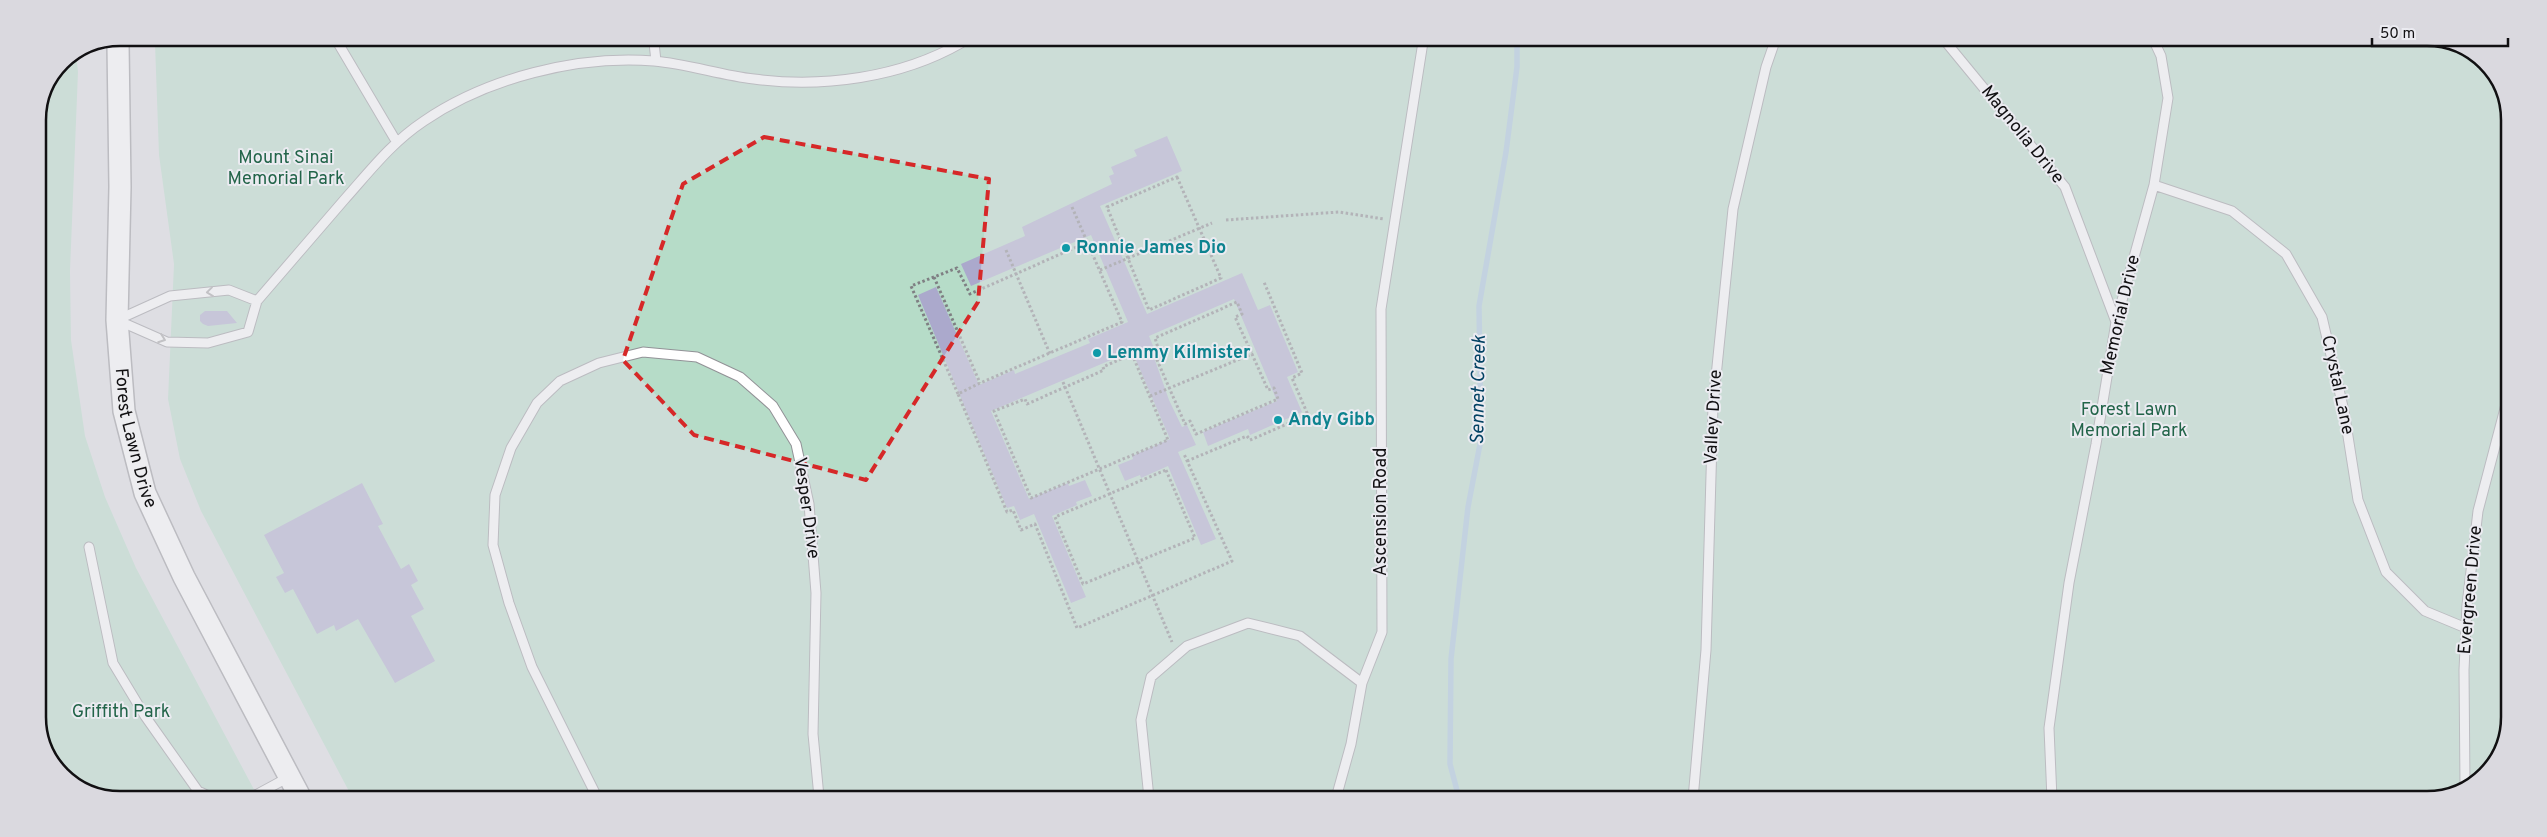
<svg xmlns="http://www.w3.org/2000/svg" width="2547" height="837" viewBox="0 0 2547 837" font-family="Overpass,sans-serif">
<style>
.green{fill:#b6dcc8}
.lines{fill:none;stroke-linecap:round;stroke-linejoin:round}
.stream{stroke:#a2c4dc;stroke-width:5.5}
.building{fill:#aba9cc}
.service-casing{stroke:#929297;stroke-width:11}
.tertiary-casing{stroke:#929297;stroke-width:24}
.path{stroke:#7f7f83;stroke-width:3;stroke-dasharray:2.5 2.5;stroke-linecap:butt}
.service{stroke:#fff;stroke-width:9}
.tertiary{stroke:#fff;stroke-width:21}
.oneway{stroke:#a09fa0}
.marked{fill:none;stroke:#d62828;stroke-width:4;stroke-dasharray:10 6;stroke-linejoin:round}
.culture-dot{fill:#0f9aa8;stroke:#ebebf1;stroke-width:2}
.labels{text-anchor:middle;dominant-baseline:central;stroke-width:4;stroke-linejoin:round;paint-order:stroke}
.street-label{font-size:18px;fill:#111012;stroke:#ebebf1}
.park-label{font-size:18px;fill:#226449;stroke:#ebebf1}
.culture-label{font-size:18px;font-weight:bold;fill:#0d838f;stroke:#ebebf1;text-anchor:start}
.water-label{font-size:19px;font-style:italic;fill:#034263;stroke:#ebebf1}
.rim{fill:none;stroke:#111012;stroke-width:2.5}
</style>
<rect width="100%" height="100%" fill="#dedee3"/>
<path class="green" d="M2448 40 2489 66 2509 115 2507 738 2477 782 2427 799 352 797 201 511 180 459 168 399 174 264 159 155 155 44Z
M76 52 78 72 70 271 71 340 85 436 105 497 136 568 258 797H99L55 767 38 722V120C44 89 48 71 76 52Z"/>
<g class="lines">
<path class="stream" d="M1459 798 1450 764 1451 659 1468 507 1481 439 1479 306 1506 152 1517 67V42"/>
</g>
<path class="building" d="M1167 136 1182 171 1100 206 1147 314 1242 273 1258 310 1270 305 1298 372 1287 377 1302 412 1250 435 1248 429 1208 446 1203 432 1277 401 1234 299 1149 336 1154 348 1151 349 1169 400 1182 427 1187 425 1196 445 1178 452 1216 539 1201 545 1168 466 1141 478 1140 475 1125 481 1118 465 1133 459 1132 456 1170 439 1132 351 991 411 1029 499 1068 483 1069 486 1085 480 1092 496 1076 502 1077 505 1052 516 1086 597 1071 603 1034 514 1020 520 1014 506 1007 508 918 295 936 287 979 385 1014 370 1015 374 1090 343 1088 339 1128 322 1091 235 971 286 961 264 1025 236 1022 227 1112 184 1109 176 1114 174 1111 167 1137 156 1134 150Z
M205 311H227L237 323 208 326 203 324 200 321V315Z
M362 483 383 524 378 526 401 569 409 564 418 581 411 585 424 609 411 616 435 661 395 683 358 619 336 631 334 625 317 634 293 589 285 593 276 577 284 573 264 535Z"/>
<g class="lines">
<defs>
<path id="service" d="M1945 41 2065 187 2116 322
M338 43 396 141
M654 43 656 61
M2154 185 2232 211 2286 254 2322 317 2344 411 2358 500 2386 572 2425 611 2466 628
M117 320 167 342 208 343 248 332 257 301C286 267 315 234 344 200 370 171 391 143 424 121 487 78 577 55 654 61 688 64 720 75 754 79 822 88 900 78 961 43
M117 320 170 296 229 290 257 301
M89 547 113 663 145 716 198 791 211 797
M2465 786 2464 670 2467 605 2478 511 2508 397
M252 797 289 777
M597 797 532 667 509 603 493 545 495 495 511 448 537 403 560 381 599 363 643 352 697 357 740 377 773 406 796 444 809 504 816 593 813 734 819 797
M1149 798 1141 720 1151 677 1187 646 1248 623 1300 636 1362 683
M1336 798 1351 744 1362 683 1382 632 1381 309 1423 42
M1693 799 1706 650 1713 406 1733 209 1766 67 1775 41
M2052 799 2049 728 2069 583 2096 444 2116 322 2154 185 2168 98 2161 56 2154 41"/>
<g id="tertiary">
<path id="s1" d="M118 44 120 187 117 320 124 411 145 493 184 577 300 797"/>
</g>
</defs>
<use href="#service" class="service-casing"/>
<use href="#tertiary" class="tertiary-casing"/>
<path class="path" d="M1177 177 1221 278 1149 310 1107 207Z
M1072 207 1122 322 980 383 958 394 1007 512 1013 510 1021 530 1035 524 1077 628 1232 561 1184 454
M1226 220 1339 212 1384 219
M1006 250 1050 354
M1100 270 1212 223
M934 277 980 383
M1132 354 1168 440 1031 498 994 411 1025 399 1027 404 1104 370 1103 367Z
M1063 382 1172 642
M958 394 911 286 957 268 970 294 1088 242
M1150 396 1252 354 1268 390 1274 388 1278 399 1196 434 1190 421 1185 424 1154 353 1159 351 1155 338 1237 302 1242 314 1235 317 1252 354
M1187 461 1247 436 1250 440 1308 415 1292 378 1302 373 1264 282
M1166 470 1195 538 1083 584 1055 517Z"/>
<use href="#service" class="service"/>
<use href="#tertiary" class="tertiary"/>
</g>
<defs><path id="oneway-chevron" d="M-2-3.5L2.5 0L-2 3.5" fill="none" stroke-width="1.6" stroke-linecap="round" stroke-linejoin="round" transform="scale(1.25)"/></defs>
<g class="oneway">
<use href="#oneway-chevron" transform="translate(210 292) rotate(173)"/>
<use href="#oneway-chevron" transform="translate(162 339) rotate(20)"/>
</g>
<path d="M0 0H2547V837H0ZM764 137 989 179 978 302 866 480 694 435 623 360 683 184Z" fill="#dedee3" fill-opacity=".55" fill-rule="evenodd"/>
<path class="marked" d="M764 137 989 179 978 302 866 480 694 435 623 360 683 184Z"/>
<g class="culture-dot">
<circle cx="1066" cy="248" r="5"/>
<circle cx="1097" cy="353" r="5"/>
<circle cx="1278" cy="420" r="5"/>
</g>
<g class="labels">
<g class="street-label">
<text transform="translate(2022 135) rotate(51)">Magnolia Drive</text>
<text transform="translate(2121 315) rotate(-77)">Memorial Drive</text>
<text transform="translate(2337 385) rotate(78)">Crystal Lane</text>
<text transform="translate(1714 417) rotate(-87)">Valley Drive</text>
<text stroke="none"><textPath href="#s1" startOffset="396">Forest Lawn Drive</textPath></text>
<text transform="translate(806 508) rotate(82)">Vesper Drive</text>
<text transform="translate(1381 512) rotate(-90)">Ascension Road</text>
<text transform="translate(2471 590) rotate(-85)">Evergreen Drive</text>
</g>
<g class="park-label">
<text x="286" y="158">Mount Sinai<tspan x="286" dy="21">Memorial Park</tspan></text>
<text x="2129" y="410">Forest Lawn<tspan x="2129" dy="21">Memorial Park</tspan></text>
<text x="121" y="712">Griffith Park</text>
</g>
<g class="culture-label">
<text x="1076" y="248">Ronnie James Dio</text>
<text x="1107" y="353">Lemmy Kilmister</text>
<text x="1288" y="420">Andy Gibb</text>
</g>
<g class="water-label">
<text transform="translate(1479 390) rotate(-89)">Sennet Creek</text>
</g>
</g>
<path d="M0 0H2547V837H0ZM120 46H2427A74 74 0 0 1 2501 120V717A74 74 0 0 1 2427 791H120A74 74 0 0 1 46 717V120A74 74 0 0 1 120 46Z" fill="#dad9df" fill-rule="evenodd"/>
<path class="rim" d="M120 46H2427A74 74 0 0 1 2501 120V717A74 74 0 0 1 2427 791H120A74 74 0 0 1 46 717V120A74 74 0 0 1 120 46Z"/>
<path d="M2372 38v8h136v-8" fill="none" stroke="#111012" stroke-width="2.5"/>
<text x="2380" y="38" font-size="15" fill="#111012" stroke="#ebebf1" stroke-width="4" paint-order="stroke">50 m</text>
</svg>
